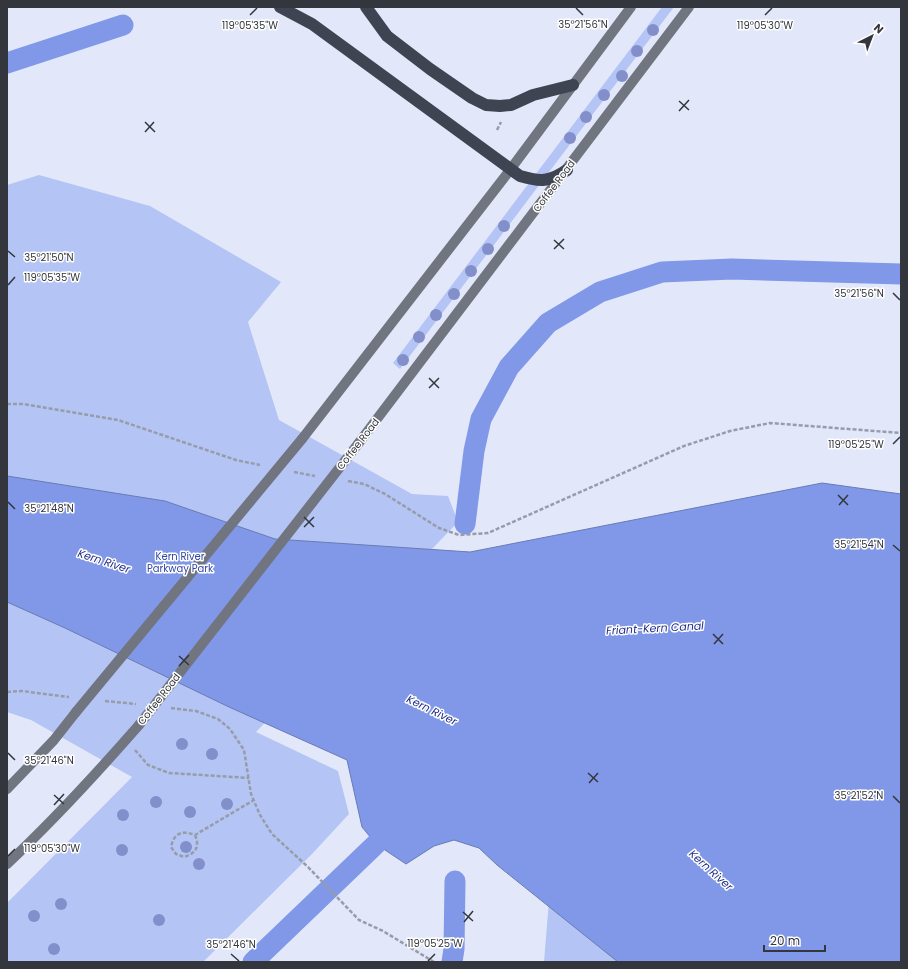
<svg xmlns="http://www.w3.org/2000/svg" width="908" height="969" viewBox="0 0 908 969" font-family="Poppins,sans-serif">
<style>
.green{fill:#b4c5f5}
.water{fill:#8098e7;stroke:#697bb4}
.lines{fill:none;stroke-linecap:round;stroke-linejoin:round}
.canal{stroke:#8098e7;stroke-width:21}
.path{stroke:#979ca9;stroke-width:2.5;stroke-dasharray:4 2;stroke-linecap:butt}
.secondary{stroke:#71757f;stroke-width:10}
.motorway{stroke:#3f4452;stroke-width:12}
.secondary-bridge{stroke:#71757f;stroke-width:10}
.tree{fill:#828fca}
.ticks{fill:none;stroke:#34363d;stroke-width:1.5}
.labels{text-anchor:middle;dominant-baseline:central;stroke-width:3;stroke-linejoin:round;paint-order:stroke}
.street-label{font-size:10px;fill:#34363d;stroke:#fff}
.park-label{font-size:10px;fill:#3347a2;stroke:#fff}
.water-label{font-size:11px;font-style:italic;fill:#212f89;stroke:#fff}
.ticks-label{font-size:10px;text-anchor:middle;fill:#34363d;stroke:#fff;stroke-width:3;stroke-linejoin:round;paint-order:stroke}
</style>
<rect width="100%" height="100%" fill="#e2e8fa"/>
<path class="green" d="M662 7H674L400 369 393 363Z
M39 175 150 206 281 282 248 322 279 420 412 494 448 496 458 522 256 732 338 771 349 814 312 854 203 962H7V903L132 777 31 720 7 712V185Z
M554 838 701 962H544Z"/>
<path class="water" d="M7 476 165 501 275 539 470 552 822 483 901 494V962H618L497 865 479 848 454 840 434 846 406 864 376 844 362 827 347 760 229 707 65 628 7 602Z"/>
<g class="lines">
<path class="canal" d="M7 63 123 25
M465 524 474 451 481 419 509 367 548 323 600 292 662 272 732 269 901 274
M253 962 376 844
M452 962 454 949 455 881"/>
<path class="path" d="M497 130 501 122
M7 404H23L118 420 236 460 260 465
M294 472 315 476
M348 481 364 484 385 494 439 528 459 535 488 533 684 446 730 431 770 423 901 433
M7 692 22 691 69 697
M105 701 136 704
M171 708 196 711 218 719 230 729 244 750 251 794 260 815 272 834 308 867 359 920 383 931 434 962
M135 750 148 765 169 773 249 778
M195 835C200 847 196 853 184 857L176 854 171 847C174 833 182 830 195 835L254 800"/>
<path class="secondary" d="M302 439 510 170 631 7
M358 444 689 7
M7 789 54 740 76 712
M7 864C54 820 97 773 139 725"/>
<path class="motorway" d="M280 7 312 24 520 176C540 182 550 182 567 170
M366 7 387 36 430 69 472 98 486 105 500 106 511 105 533 95 573 85"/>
<path class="secondary-bridge" d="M76 712 302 439
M139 725 358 444"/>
</g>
<g class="tree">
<circle cx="653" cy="30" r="6"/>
<circle cx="637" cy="51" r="6"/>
<circle cx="622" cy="76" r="6"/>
<circle cx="604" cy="95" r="6"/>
<circle cx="586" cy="117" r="6"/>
<circle cx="570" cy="138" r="6"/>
<circle cx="504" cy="226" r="6"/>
<circle cx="488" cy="249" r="6"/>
<circle cx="471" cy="271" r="6"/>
<circle cx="454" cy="294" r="6"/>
<circle cx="436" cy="315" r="6"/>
<circle cx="419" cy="337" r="6"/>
<circle cx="403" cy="360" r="6"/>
<circle cx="182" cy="744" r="6"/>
<circle cx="212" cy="754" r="6"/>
<circle cx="156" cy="802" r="6"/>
<circle cx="227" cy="804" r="6"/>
<circle cx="190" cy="812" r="6"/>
<circle cx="123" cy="815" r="6"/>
<circle cx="186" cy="847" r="6"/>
<circle cx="122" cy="850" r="6"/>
<circle cx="199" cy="864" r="6"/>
<circle cx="61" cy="904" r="6"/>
<circle cx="34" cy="916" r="6"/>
<circle cx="159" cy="920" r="6"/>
<circle cx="54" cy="949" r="6"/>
</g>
<path class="ticks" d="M576 8 583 15M250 15 257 8M765 15 772 8M679 101 689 110M679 111 689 100M145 122 155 132M145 132 154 122M554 240 564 249M554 249 564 239M8 251 15 257M8 285 15 277M893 293 900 300M429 378 439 388M429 388 439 378M893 444 900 437M838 495 848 505M8 502 15 509M839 505 848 495M304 517 314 527M304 527 314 517M893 545 900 551M713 634 723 644M714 644 723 634M179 656 189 665M179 666 189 655M8 753 15 760M588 773 598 782M589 783 598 773M54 795 64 804M893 796 900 803M54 805 64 794M8 856 15 849M463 912 473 921M464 922 473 911M231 954 239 961M428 961 435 954"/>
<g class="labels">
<g class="street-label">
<text transform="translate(554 186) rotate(-53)">Coffee Road</text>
<text transform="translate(358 444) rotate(-52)">Coffee Road</text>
<text transform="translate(159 699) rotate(-52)">Coffee Road</text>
</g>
<g class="park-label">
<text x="180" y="556">Kern River<tspan x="180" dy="12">Parkway Park</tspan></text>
</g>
<g class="water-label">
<text transform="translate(104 561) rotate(18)">Kern River</text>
<text transform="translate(655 628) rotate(-3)">Friant-Kern Canal</text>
<text transform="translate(432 710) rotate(26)">Kern River</text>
<text transform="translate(711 870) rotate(42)">Kern River</text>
</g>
</g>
<g class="ticks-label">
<text x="583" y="28">35°21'56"N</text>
<text x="250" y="29">119°05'35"W</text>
<text x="765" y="29">119°05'30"W</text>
<text x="49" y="261">35°21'50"N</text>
<text x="52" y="281">119°05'35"W</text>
<text x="859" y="297">35°21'56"N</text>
<text x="856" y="448">119°05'25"W</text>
<text x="49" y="512">35°21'48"N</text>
<text x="859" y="548">35°21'54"N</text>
<text x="49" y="764">35°21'46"N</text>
<text x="859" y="799">35°21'52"N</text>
<text x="52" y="852">119°05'30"W</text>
<text x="435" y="947">119°05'25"W</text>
<text x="231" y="948">35°21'46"N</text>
</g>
<rect width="908" height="969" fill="none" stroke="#34363d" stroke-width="16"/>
<g transform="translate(872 36) rotate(42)" stroke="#ffffff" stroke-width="3" paint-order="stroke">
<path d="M0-3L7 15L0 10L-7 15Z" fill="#34363d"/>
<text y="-6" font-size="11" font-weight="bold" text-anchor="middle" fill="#34363d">N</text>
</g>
<path d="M764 945v6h61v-6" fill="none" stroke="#34363d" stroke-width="2"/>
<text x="770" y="945" font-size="12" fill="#34363d" stroke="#ffffff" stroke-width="3" paint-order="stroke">20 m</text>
</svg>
